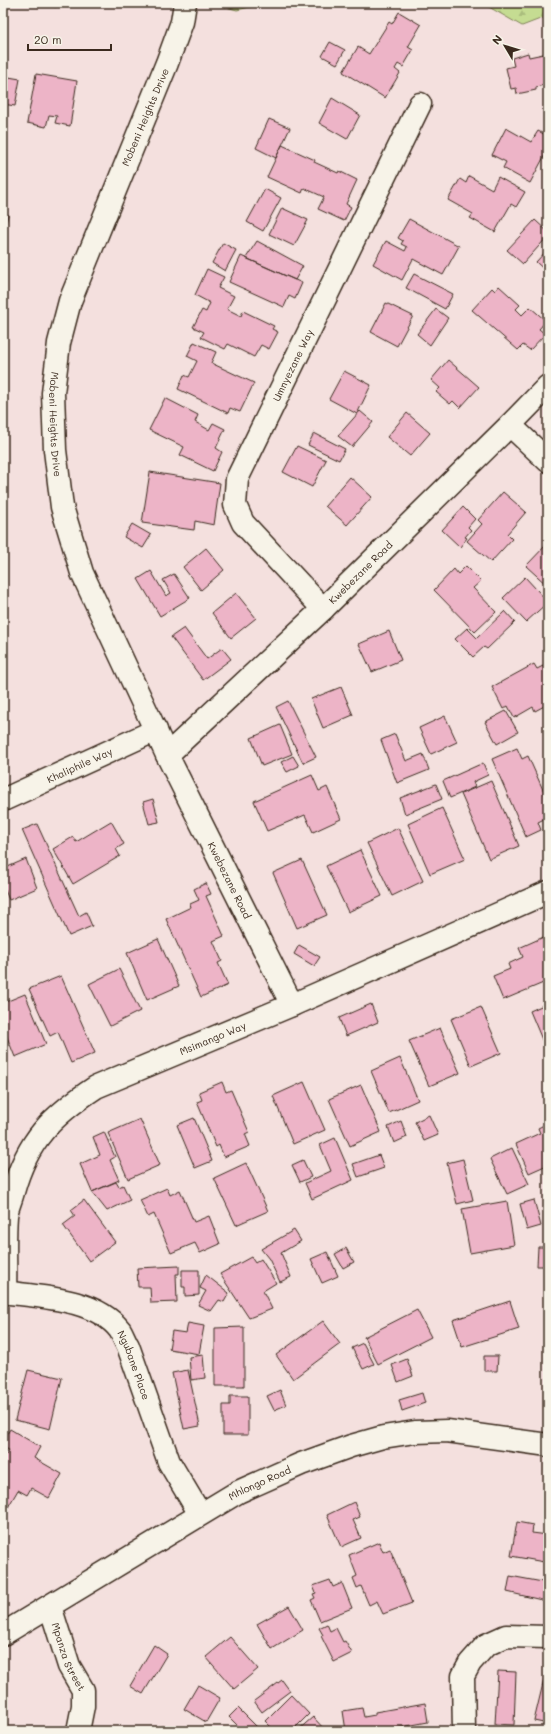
<svg xmlns="http://www.w3.org/2000/svg" width="551" height="1734" viewBox="0 0 551 1734" font-family="Mali,sans-serif">
<style>
.forest{fill:url(#forest-firs);stroke:#808358}
.building{fill:#edb4c7;stroke:#3b2a1e}
.lines{fill:none;stroke-linecap:round;stroke-linejoin:round}
.street-casing{stroke:#3b2a1e;stroke-width:25}
.street{stroke:#f7f3e8;stroke-width:22}
.labels{text-anchor:middle;dominant-baseline:central;stroke-width:3.5;stroke-linejoin:round;paint-order:stroke}
.street-label{font-size:10px;fill:#3b2a1e;stroke:#f7f3e8}
</style>
<defs>
<pattern id="forest-firs" width="22" height="20" patternUnits="userSpaceOnUse"><rect width="22" height="20" fill="#c5dc92"/><path d="M5 1l3.5 6h-7zM16 11l3.5 6h-7z" fill="#aabd7d"/></pattern>
</defs>
<rect width="100%" height="100%" fill="#f4e0de"/>
<filter id="ink" filterUnits="userSpaceOnUse"><feTurbulence type="fractalNoise" baseFrequency=".025" numOctaves="2"/><feDisplacementMap in="SourceGraphic" scale="8" xChannelSelector="R" yChannelSelector="G"/><feConvolveMatrix kernelMatrix="1 2 1 2 8 2 1 2 1" color-interpolation-filters="sRGB"/></filter>
<g filter="url(#ink)">
<path class="forest" d="M211 3H267L237 10Z
M482 3H548V16L522 26Z"/>
<path class="building" d="M40 3H57L56 7Z
M399 12 421 25 408 47 413 50 403 67 398 64 395 69 400 73 385 98 343 72 358 47 369 54 389 22 392 24Z
M330 42 345 50 337 64 322 56Z
M528 53 529 57 548 53V84L536 87V90L517 94 516 88 511 89 506 68 514 66 512 58Z
M36 74 77 81 70 126 55 123 57 116 49 115 46 127 27 123Z
M3 76 20 79 15 106 3 104Z
M332 98 360 115 347 139 319 123Z
M269 119 290 128 276 158 256 148Z
M506 128 531 142 538 131 548 136V155L546 153 530 183 503 168 506 162 492 155Z
M282 145 315 160 314 162 338 173 339 171 357 180 346 204 351 207 344 221 318 209 324 197 304 188 302 193 267 177Z
M469 176 492 189 498 177 525 192 516 207 511 204 495 232 470 218 473 214 448 200 460 179 466 183Z
M265 189 281 198 263 231 247 222Z
M282 208 308 220 294 246 269 234Z
M3 213 8 215 3 235Z
M409 219 459 246 443 275 413 259 402 280 373 264 386 241 405 251 407 247 401 244 403 241 398 238Z
M535 220 548 232V236L523 264 507 250Z
M257 241 303 266 295 280 246 258Z
M223 243 236 250 225 271 212 263Z
M548 249V273L536 262Z
M241 256 302 283 295 299 289 296 284 307 229 282Z
M207 269 224 277 218 288 234 296 227 309 241 316 243 311 274 326 272 329 278 332 269 349 261 345 254 357 228 344 225 349 201 337 204 332 193 327 202 310 206 312 210 303 195 295Z
M414 274 453 294 445 309 406 288Z
M499 286 520 305 516 309 522 315 530 307 546 321 539 329 545 334 530 350 523 345 518 350 472 310 492 288 495 291Z
M386 303 413 316 397 346 371 332Z
M436 309 448 318 430 345 417 334Z
M194 342 216 352 211 363 254 383 240 412 230 408 228 413 178 389 184 375 189 377 197 361 187 356Z
M448 360 479 387 460 408 453 401 450 404 436 392 440 388 431 380Z
M344 371 371 385 357 414 329 399Z
M165 398 198 415 195 422 209 430 213 423 225 429 216 448 222 452 213 471 180 455 184 447 149 430Z
M360 411 373 422 352 447 338 436Z
M407 413 430 433 410 456 387 437Z
M314 433 345 449 339 460 308 445Z
M297 446 326 460 312 487 283 472Z
M150 472 220 483 214 525 195 521 194 530 142 523Z
M350 477 372 497 347 525 325 506Z
M503 492 526 512 507 534 512 539 491 562 467 541 482 524 478 520Z
M463 507 475 519 468 527 471 530 465 537 467 538 460 547 442 530Z
M132 524 151 535 143 548 124 537Z
M548 543V586L526 566Z
M206 548 224 570 201 590 183 567Z
M466 566 481 581 473 588 496 612 475 632 434 590 454 569 458 574Z
M151 571 166 596 171 593 163 580 174 574 190 598 160 616 138 579Z
M525 577 548 602 526 622 503 598Z
M236 593 256 618 231 638 212 613Z
M505 611 515 622 487 649 484 647 473 657 455 639 467 628 477 638Z
M184 628 207 659 222 648 231 659 203 680 171 637Z
M389 631 401 660 372 672 359 644Z
M534 664 537 669 543 666 548 675V704L535 711 533 707 514 718 508 706 503 709 492 687Z
M341 687 353 715 323 728 311 699Z
M288 701 316 757 303 763 276 707Z
M506 711 518 732 497 744 485 722Z
M445 716 457 742 431 754 419 728Z
M280 725 292 754 262 766 251 738Z
M395 734 406 761 423 754 429 770 397 783 381 740Z
M517 748 522 759 528 756 548 801V817L538 822 541 830 526 837 492 759Z
M293 756 299 766 287 772 281 762Z
M483 763 488 775 473 782 475 787 450 798 443 781Z
M312 775 319 791 327 787 341 819 313 832 305 815 267 831 254 801Z
M491 781 519 846 489 859 461 794Z
M436 784 442 799 405 814 400 798Z
M153 799 159 822 149 824 143 802Z
M442 808 465 859 430 874 408 824Z
M111 821 124 844 116 849 120 856 73 884 53 849 73 837 76 842Z
M37 824 79 916 86 912 92 926 69 936 22 830Z
M398 828 423 881 392 896 367 843Z
M360 850 382 896 348 912 326 866Z
M26 859 37 888 9 900 3 885V869Z
M302 860 327 915 297 928 273 873Z
M206 883 211 894 206 896 224 936 213 941 222 961 218 963 228 985 201 997 166 919 191 907 190 904 199 900 194 889Z
M548 935V981L503 1000 493 976 510 969 508 964 523 957 519 948Z
M158 939 179 986 147 1000 127 953Z
M299 945 320 957 314 966 294 954Z
M119 969 140 1011 110 1026 89 984Z
M61 976 95 1053 71 1063 58 1032 50 1036 29 989Z
M25 994 46 1044 15 1057 3 1027V1003Z
M548 1003V1040L543 1042 530 1011Z
M371 1004 378 1022 346 1036 339 1018Z
M481 1007 501 1053 471 1066 451 1019Z
M440 1028 460 1073 429 1086 409 1041Z
M400 1058 418 1100 389 1113 371 1071Z
M222 1082 226 1092 231 1090 249 1132 245 1134 250 1146 224 1157 219 1145 216 1147 197 1102 202 1100 199 1092Z
M304 1082 325 1130 293 1144 273 1096Z
M361 1085 381 1132 350 1146 329 1099Z
M429 1115 438 1135 424 1141 415 1122Z
M194 1118 212 1161 195 1168 177 1125Z
M140 1119 160 1165 128 1179 108 1133Z
M401 1121 407 1137 394 1143 388 1127Z
M548 1123V1168L547 1165 529 1173 516 1144 540 1133 538 1128Z
M104 1132 115 1157 110 1160 119 1180 92 1192 80 1164 100 1155 93 1137Z
M335 1138 353 1180 312 1199 305 1183 331 1171 320 1145Z
M512 1148 529 1184 507 1194 490 1159Z
M379 1155 384 1168 358 1177 353 1164Z
M463 1159 473 1200 457 1204 447 1163Z
M303 1160 311 1177 300 1182 292 1165Z
M246 1163 268 1211 236 1225 214 1178Z
M116 1182 119 1187 123 1185 130 1200 107 1211 92 1192Z
M167 1188 170 1195 180 1190 194 1222 209 1216 220 1244 200 1253 195 1243 171 1253 154 1214 148 1217 140 1200Z
M84 1200 115 1242 89 1261 63 1225 75 1216 71 1210Z
M534 1200 541 1226 527 1230 520 1204Z
M507 1201 514 1245 470 1253 462 1209Z
M294 1230 301 1241 281 1253 291 1277 280 1282 269 1259 261 1249Z
M538 1247H548V1266H537Z
M346 1248 354 1262 343 1268 335 1254Z
M327 1252 338 1276 322 1283 311 1259Z
M251 1257 255 1263 261 1259 276 1283 263 1291 272 1309 249 1318 220 1274Z
M179 1266V1274H176L177 1302 151 1303 150 1287H138L137 1268Z
M182 1270H199V1295L185 1296V1287H182Z
M206 1275 229 1293 224 1302 219 1300 211 1311 198 1305 206 1291 200 1288Z
M510 1301 519 1329 462 1347 453 1320Z
M417 1310 431 1337 378 1364 364 1337Z
M323 1321 340 1344 293 1379 276 1355Z
M188 1323 204 1326 199 1354 169 1349 172 1331 186 1333Z
M244 1327V1386H215V1328Z
M363 1343 374 1364 363 1369 352 1348Z
M203 1355 205 1378 191 1380 189 1357Z
M484 1356H498L497 1371H484Z
M407 1359 413 1376 398 1382 392 1365Z
M28 1370 62 1378 50 1429 15 1420Z
M188 1370 200 1426 184 1429 172 1373Z
M280 1390 286 1405 274 1410 267 1396Z
M422 1393 425 1403 402 1411 399 1400Z
M230 1396H248V1435H223V1405H230Z
M10 1429 40 1447 34 1458 62 1474 49 1498 31 1488 27 1495 18 1490 4 1514 3 1513V1453L6 1455 9 1450 3 1447V1441Z
M354 1502 360 1517 353 1520 361 1538 341 1547 327 1515Z
M517 1522 533 1525 532 1533 548 1535 544 1562 511 1556Z
M379 1542 383 1552 390 1549 412 1603 383 1614 377 1601 369 1605 361 1586 357 1588 353 1578 357 1576 349 1555Z
M510 1576 548 1583 546 1601 507 1592Z
M330 1580 333 1587 342 1583 352 1608 320 1621 311 1600 315 1598 313 1594 316 1593 313 1586Z
M289 1606 303 1630 272 1649 257 1624Z
M327 1624 330 1631 336 1628 343 1642 345 1641 352 1653 334 1662 321 1636 323 1635 319 1628Z
M230 1637 258 1669 234 1689 206 1657Z
M154 1645 167 1654 143 1694 130 1686Z
M498 1671 516 1672 514 1725 495 1724Z
M546 1671H548V1724L534 1721Z
M282 1680 290 1691 262 1712 254 1701Z
M198 1685 220 1698 206 1722 184 1709Z
M291 1695 309 1714 292 1731H275L265 1721Z
M425 1703 428 1722 380 1731H346L343 1711 362 1708 364 1717 375 1715V1712Z
M238 1708 261 1731H243L229 1717Z
M313 1717 326 1731H297Z
M161 1726 180 1731H160Z"/>
<g class="lines">
<defs>
<g id="street">
<path id="s1" d="M185 3 182 22 167 63 70 301 59 343 53 393 55 450 62 507 82 573 167 755 292 1005"/>
<path d="M510 425 548 461"/>
<path id="s2" d="M323 609 243 523 235 505 237 479 420 104"/>
<path id="s3" d="M167 755 323 609 510 425 548 386"/>
<path id="s4" d="M3 800 156 730"/>
<path id="s5" d="M3 1292C40 1297 95 1298 120 1330 123 1335 125 1341 128 1346L169 1462 200 1514"/>
<path id="s6" d="M5 1293C6 1267 4 1241 6 1216 7 1208 11 1200 13 1192 27 1140 52 1116 96 1087L292 1005 548 892"/>
<path id="s7" d="M50 1606 69 1666 83 1690V1706L78 1731"/>
<path id="s8" d="M3 1634 238 1492 301 1464 351 1446 383 1437 415 1432 447 1431 548 1445"/>
<path d="M464 1731 463 1676 470 1663 486 1645 506 1636 548 1637"/>
</g>
</defs>
<use href="#street" class="street-casing"/>
<use href="#street" class="street"/>
</g>
</g>
<g class="labels">
<g class="street-label">
<text transform="translate(145 117) rotate(-67)">Mobeni Heights Drive</text>
<text stroke="none"><textPath href="#s2" startOffset="290">Umnyezane Way</textPath></text>
<text stroke="none"><textPath href="#s1" startOffset="445">Mobeni Heights Drive</textPath></text>
<text stroke="none"><textPath href="#s3" startOffset="266">Kwebezane Road</textPath></text>
<text stroke="none"><textPath href="#s4" startOffset="84">Khaliphile Way</textPath></text>
<text stroke="none"><textPath href="#s1" startOffset="938">Kwebezane Road</textPath></text>
<text stroke="none"><textPath href="#s6" startOffset="366">Msimango Way</textPath></text>
<text stroke="none"><textPath href="#s5" startOffset="164">Ngubane Place</textPath></text>
<text stroke="none"><textPath href="#s8" startOffset="298">Mhlongo Road</textPath></text>
<text stroke="none"><textPath href="#s7" startOffset="54">Mpanza Street</textPath></text>
</g>
</g>
<rect width="551" height="1734" fill="none" stroke="#f7f3e8" stroke-width="16"/>
<rect x="8" y="8" width="535" height="1718" fill="none" stroke="#3b2a1e" stroke-width="1.5" filter="url(#ink)"/>
<g transform="translate(505 46) rotate(308)" stroke="#f7f3e8" stroke-width="3" paint-order="stroke">
<path d="M0-3L7 15L0 10L-7 15Z" fill="#3b2a1e"/>
<text y="-6" font-size="11" font-weight="bold" text-anchor="middle" fill="#3b2a1e">N</text>
</g>
<path d="M28 44v6h83v-6" fill="none" stroke="#3b2a1e" stroke-width="2"/>
<text x="34" y="44" font-size="12" fill="#3b2a1e" stroke="#f7f3e8" stroke-width="3" paint-order="stroke">20 m</text>
</svg>
